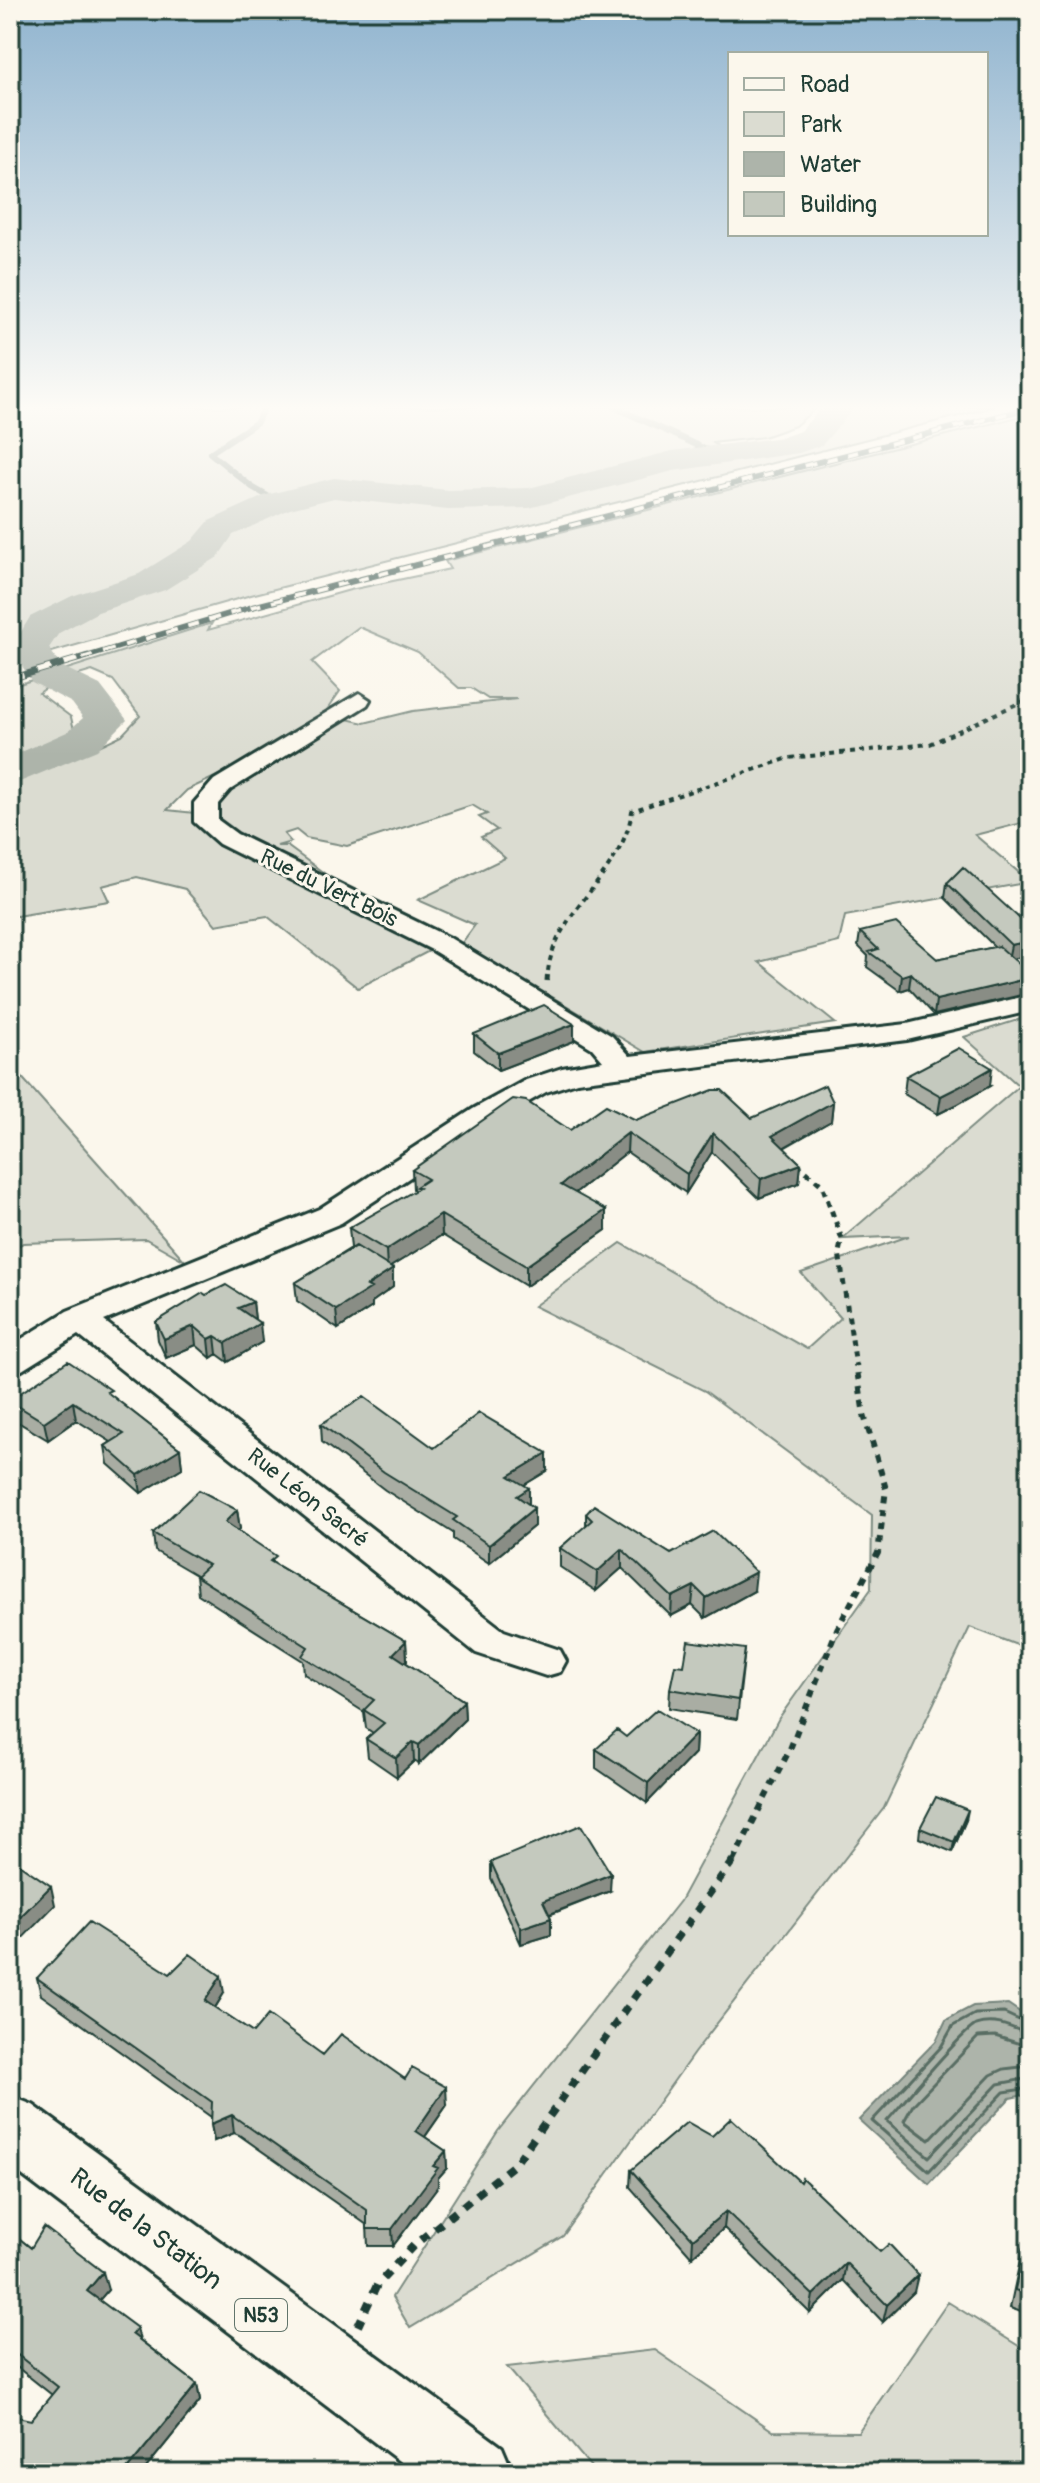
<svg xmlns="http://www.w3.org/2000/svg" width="1040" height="2483" viewBox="0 0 1040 2483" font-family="Pangolin,sans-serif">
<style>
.green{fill:#dbdcd1;stroke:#7d8c82;stroke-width:2;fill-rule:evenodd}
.water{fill:#adb4aa;stroke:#74847b;stroke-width:2}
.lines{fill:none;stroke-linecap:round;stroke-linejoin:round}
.shore{stroke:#586d63;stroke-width:3}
.stream{stroke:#74847b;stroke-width:6}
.river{fill:#adb4aa;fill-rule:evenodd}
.street-casing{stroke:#1f3d34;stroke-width:6}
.primary-casing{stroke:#1f3d34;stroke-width:6}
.path-far3{stroke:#1f3d34;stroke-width:4;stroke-dasharray:5 5;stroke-linecap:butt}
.path-far2{stroke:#1f3d34;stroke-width:5;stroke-dasharray:6 6;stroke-linecap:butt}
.path-far1{stroke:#1f3d34;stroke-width:6;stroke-dasharray:7 7;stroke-linecap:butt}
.path{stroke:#1f3d34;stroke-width:8;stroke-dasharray:9 9;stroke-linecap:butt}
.street{fill:#fbf7ec;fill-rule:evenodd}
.primary{fill:#fbf7ec;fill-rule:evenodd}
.rail-far1-casing{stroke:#1f3d34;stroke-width:6}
.rail-casing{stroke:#1f3d34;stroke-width:7}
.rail-far1{stroke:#fbf7ec;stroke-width:4;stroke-dasharray:11;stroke-linecap:butt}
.rail{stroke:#fbf7ec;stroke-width:5;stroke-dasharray:14;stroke-linecap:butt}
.wall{fill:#a9ada3;stroke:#1f3d34;stroke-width:2}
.shaded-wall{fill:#898d85;stroke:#1f3d34;stroke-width:2}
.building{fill:#c4c9be;stroke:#1f3d34;stroke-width:2}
.labels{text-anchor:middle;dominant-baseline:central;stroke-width:6;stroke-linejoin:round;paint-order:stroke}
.shield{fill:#fbf7ec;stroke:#61756b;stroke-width:2}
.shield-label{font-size:20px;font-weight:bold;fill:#1f3d34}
.street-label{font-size:22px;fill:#1f3d34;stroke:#fbf7ec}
.near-street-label{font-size:26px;fill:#1f3d34;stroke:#fbf7ec}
</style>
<rect width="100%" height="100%" fill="#fbf7ec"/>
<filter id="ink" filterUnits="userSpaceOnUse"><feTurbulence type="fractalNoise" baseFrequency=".0125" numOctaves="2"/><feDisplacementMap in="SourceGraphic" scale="16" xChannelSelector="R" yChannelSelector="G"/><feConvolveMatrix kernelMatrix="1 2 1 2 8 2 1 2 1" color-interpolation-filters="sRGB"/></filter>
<g filter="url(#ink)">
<path class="green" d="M10 407H817L795 426 764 437 713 443 735 456 792 448 818 439 849 407H994L251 595 10 664Z
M1030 414V821L975 835 1030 882 845 916 839 942 759 962 835 1023 645 1052 547 994 532 991 456 951 475 925 418 900 505 858 481 837 497 830 479 817 487 814 472 805 347 846 306 838 296 830 284 834 291 842 277 846H287L328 876 312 874 215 824 203 832 435 948 358 988 267 916 216 925 185 889 137 877 102 886 109 901 10 917V687L212 623 208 630 350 590 450 569 445 561ZM359 627 418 652 459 688H471L488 699H517L413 711 364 723 342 718 195 800 194 813 167 810 187 790 247 762 322 717 340 691 312 662ZM92 671 113 680 140 716 122 735 97 747 76 739 71 717 39 693 55 682Z
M1030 1016V1650L970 1627 884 1808 694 2053 563 2236 410 2328 392 2297 498 2131 680 1901 779 1718 871 1589 872 1515 705 1391 534 1306 621 1243 807 1349 841 1318 801 1273 909 1236 842 1239 1019 1086 964 1037Z
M10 1064 185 1261 146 1239 23 1243 10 1250Z
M948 2302 1030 2353V2473H596L507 2367 655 2350 773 2431 858 2432Z"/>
<path class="water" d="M1008 2004 1030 2019V2094L1010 2098 929 2184 859 2120 936 2041 946 2020 973 2006Z"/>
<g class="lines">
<path class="shore" d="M1030 2025 1004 2013 975 2014 953 2026 941 2047 872 2121 929 2171 1004 2092 1030 2088
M1030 2035C1013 2028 995 2018 976 2025 963 2030 902 2104 887 2121L929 2157 998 2084 1030 2078
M1030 2047 995 2036 978 2037 913 2105 904 2121 929 2140 991 2075 1004 2069 1030 2066"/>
<path class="stream" d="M264 407 257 422 210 453 252 487 278 502
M614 407 716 454"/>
<path class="river" d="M822 407H855L822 445 799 453 673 471 529 508 448 510 334 498 290 509 233 535 218 557 165 590 98 612 59 633 49 648 61 666 100 685 127 720 97 750 10 786V757L67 732 83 718 72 703 32 682 11 648 30 617 72 596 139 574 192 541 209 521 266 495 334 478 448 490 529 488 672 451 783 437 800 431Z"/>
<defs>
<path id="street" d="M359 693 370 700 367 705 230 790 218 804V820L237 834 450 938 612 1036 630 1056 907 1024 1030 995V1011L907 1040 577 1082 546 1092 495 1121 341 1223 104 1321 504 1631 560 1650 566 1661 560 1672 546 1676 476 1653 78 1335 22 1370 10 1373V1346L67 1311 319 1209 473 1109 526 1080 562 1068 603 1061 592 1048 432 950 219 844 194 822V803L214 780Z"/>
<path id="primary" d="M10 2096 33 2105 502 2447 513 2473H415L10 2166Z"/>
</defs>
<use href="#street" class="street-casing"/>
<use href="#primary" class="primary-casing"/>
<path class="path-far3" d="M548 971C556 909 622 877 632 811L789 758 930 744 1030 698"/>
<path class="path-far2" d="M547 981 548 969
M797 1164 822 1185 842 1239 839 1252 856 1366"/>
<path class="path-far1" d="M733 1861 790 1749 837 1629 878 1553 886 1489 864 1415 856 1364"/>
<path class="path" d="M358 2326 377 2285 414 2245 515 2164 734 1859"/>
<use href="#street" class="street"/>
<use href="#primary" class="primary"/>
<defs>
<path id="rail-far1" d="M82 658 252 607 1030 408"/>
<path id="rail" d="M10 679 88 656"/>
</defs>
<use href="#rail-far1" class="rail-far1-casing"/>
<use href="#rail" class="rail-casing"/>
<use href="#rail-far1" class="rail-far1"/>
<use href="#rail" class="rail"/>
</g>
<path class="wall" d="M947 883 1030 928 1013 959 934 1015 909 988 900 991 867 967 868 956 858 946 860 932 937 959 995 947 945 898Z
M474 1034 574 1041 498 1070 474 1051Z
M906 1076 990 1086 956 1105 938 1114 904 1094Z
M833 1102 831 1121 784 1148 801 1164 799 1183 759 1198 712 1152 686 1193 627 1152 575 1193 606 1230 526 1286 442 1235 390 1267 393 1269V1287L372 1302V1307L338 1329 297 1301 295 1283 351 1248 349 1228 415 1191 413 1189 412 1170 570 1130 636 1120 752 1118Z
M206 1295 253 1302 255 1320 262 1342 228 1362 217 1354 211 1358 196 1345 166 1358 158 1340 156 1322Z
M112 1396 180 1449 182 1468 141 1493 108 1464 105 1446 111 1442 76 1420 48 1440 13 1419 10 1406V1400Z
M321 1424 547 1471 524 1485 529 1504 534 1508V1526L489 1563 453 1539V1533L385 1490 322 1442Z
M237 1510 240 1529 238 1530 277 1565 406 1641 407 1660 405 1662 464 1701 465 1719 419 1764 414 1761 397 1777 368 1757 366 1739 373 1733 366 1728 364 1712 304 1674 303 1661 198 1594 196 1575 155 1551 153 1533Z
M586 1514 671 1554 754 1591 705 1618 692 1605 671 1616 622 1568 596 1591 560 1567V1548L586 1526Z
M745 1649 737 1719 669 1708 670 1689 684 1666Z
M696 1734 695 1753 647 1803 596 1768V1749L626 1737Z
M966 1820 952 1852 919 1838 920 1828Z
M491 1862 610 1891 549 1915 551 1935 521 1944 491 1878Z
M170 1974 224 1993 215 2008 253 2033 405 2079 447 2105 425 2137 446 2151 447 2168 438 2178V2186L393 2246H368L367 2225 239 2135 234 2133 214 2141 211 2124V2117L41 1995 37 1978Z
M631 2170 914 2292 883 2322 843 2280 810 2313 724 2228 692 2257 630 2187Z
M10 2231 31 2248 108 2290 99 2300 140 2340 197 2384 200 2401 142 2473H10L31 2420 52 2395 13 2364 10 2369Z
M1027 2233 1030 2234V2315L1010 2308 1022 2251Z"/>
<path class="shaded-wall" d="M1030 941V955L1008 960 1011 945Z
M911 973 909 988 900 991 902 976Z
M1030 978V993L934 1015 936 1000Z
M574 1024V1041L498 1070V1053Z
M992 1068 990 1086 956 1105 938 1114 941 1096Z
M833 1102 831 1121 770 1155 772 1136Z
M628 1133 627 1152 561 1204V1185Z
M713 1133 712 1152 686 1193 687 1174Z
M801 1164 799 1183 759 1198 761 1179Z
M606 1210V1230L526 1286V1266Z
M441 1215 442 1235 387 1269 386 1250Z
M393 1269V1287L372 1302V1307L338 1329 336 1310 367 1286Z
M253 1302 255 1320 238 1308Z
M260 1323 262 1342 228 1362 226 1343Z
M194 1326 196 1345 166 1358 164 1339Z
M215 1336 217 1354 211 1358 209 1339Z
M73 1402 76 1420 48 1440 44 1422Z
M180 1449 182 1468 141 1493 138 1475Z
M547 1453V1471L509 1494V1476Z
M529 1488V1507L517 1496Z
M534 1508V1526L489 1563V1545Z
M237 1510 240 1529 228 1540 225 1522Z
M622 1549V1568L596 1591 597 1572Z
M756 1572 754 1591 705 1618 706 1598Z
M694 1586 692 1605 671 1616 672 1597Z
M406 1641 407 1660 394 1673 393 1654Z
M464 1701 465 1719 419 1764V1745Z
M696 1734 695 1753 647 1803 648 1783Z
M413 1742 414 1761 397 1777 396 1758Z
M968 1810 966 1820 952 1852 954 1842Z
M611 1874 610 1891 542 1917 543 1901Z
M51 1886 55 1905 11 1950 10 1927Z
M551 1918V1935L521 1944V1928Z
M221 1976 224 1993 208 2019 205 2001Z
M446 2087 447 2105 417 2148 416 2131Z
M232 2115 234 2133 214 2141 211 2124Z
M446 2151 447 2168 438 2178V2186L393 2246 392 2229 433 2166Z
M726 2211 724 2228 692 2257 693 2239Z
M846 2263 843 2280 810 2313 813 2295Z
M103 2272 108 2290 92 2309 87 2291Z
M918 2275 914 2292 883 2322 887 2305Z
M137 2328 141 2345 132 2334Z
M197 2384 200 2401 142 2473H124Z"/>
<path class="building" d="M963 867 1030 928V941L1011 945 947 883Z
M896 923 937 959 999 946 1030 974V978L936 1000 911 973 902 976 869 952 878 949 860 932Z
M544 1005 574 1024 498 1053 474 1034Z
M959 1048 992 1068 959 1087 941 1096 906 1076Z
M825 1085 833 1102 772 1136 801 1164 761 1179 713 1133 687 1174 628 1133 561 1185 606 1210 526 1266 441 1215 386 1250 349 1228 419 1188 416 1187 428 1179 412 1170 513 1099 526 1101 570 1130 606 1105 636 1120 713 1090H722L752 1118Z
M356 1246 393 1269 367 1286 371 1288 336 1310 295 1283Z
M226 1285 253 1302 238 1308 260 1323 226 1343 215 1336 209 1339 194 1326 164 1339 156 1322 203 1293 206 1295Z
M68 1361 111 1390 107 1392 180 1449 138 1475 105 1446 124 1434 73 1402 44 1422 10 1401V1400Z
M364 1397 434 1448 479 1413 547 1453 509 1476 529 1488 517 1496 534 1508 489 1545 453 1520 457 1517 384 1472 321 1424Z
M199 1490 237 1510 225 1522 276 1556 270 1561 406 1641 393 1654 464 1701 419 1745 413 1742 396 1758 366 1739 384 1723 364 1710 374 1700 302 1656 308 1647 196 1576 208 1565 153 1533Z
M594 1505 671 1554 713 1531 756 1572 706 1598 694 1586 672 1597 622 1549 597 1572 560 1548 592 1520 586 1514Z
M688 1641 745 1649 738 1700 670 1689 675 1665 684 1666Z
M657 1709 696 1734 648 1783 596 1749 617 1730 626 1737Z
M936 1797 968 1810 954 1842 920 1828Z
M581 1825 611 1874 543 1901 551 1918 521 1928 491 1862Z
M10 1858 51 1886 10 1927Z
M89 1922 170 1974 190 1954 221 1976 205 2001 253 2033 268 2015 323 2055 341 2034 405 2079 412 2068 446 2087 416 2131 446 2151 433 2166 438 2168 392 2229H367V2210L236 2118 232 2115 211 2124 212 2102 37 1978Z
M731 2118 800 2182 802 2178 880 2252 889 2244 918 2275 887 2305 846 2263 813 2295 726 2211 693 2239 631 2170 687 2122 712 2136Z
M44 2227 103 2272 87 2291 137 2328 132 2334 197 2384 124 2473H64L57 2467 52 2473H10V2422L12 2416 31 2420 58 2387 10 2349V2231L31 2248Z
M1027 2233 1030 2234V2295L1015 2290Z"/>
</g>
<linearGradient id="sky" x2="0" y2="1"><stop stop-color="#90b4cf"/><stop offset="0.54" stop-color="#fdfbf6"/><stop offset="1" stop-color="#fdfbf6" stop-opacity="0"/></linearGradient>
<rect width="1040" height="755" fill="url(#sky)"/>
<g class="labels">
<rect class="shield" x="235" y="2299" width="52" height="32" rx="6"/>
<g class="shield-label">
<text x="261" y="2315">N53</text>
</g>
<g class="street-label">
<text transform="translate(329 888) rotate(26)">Rue du Vert Bois</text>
<text transform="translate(308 1498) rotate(38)">Rue Léon Sacré</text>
</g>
<g class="near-street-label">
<text transform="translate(146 2229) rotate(37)">Rue de la Station</text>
</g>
</g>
<rect width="1040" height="2483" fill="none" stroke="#fbf7ec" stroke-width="40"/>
<rect x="20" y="20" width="1000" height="2443" fill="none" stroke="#1f3d34" stroke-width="3" filter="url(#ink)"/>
<rect x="728" y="52" width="260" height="184" fill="#fbf7ec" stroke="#a3ada2" stroke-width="2"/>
<rect x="744" y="78" width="40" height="12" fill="#fbf7ec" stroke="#a3ada2" stroke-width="2"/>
<text x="800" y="92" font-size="24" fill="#1f3d34">Road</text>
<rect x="744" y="112" width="40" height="24" fill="#dbdcd1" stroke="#a3ada2" stroke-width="2"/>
<text x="800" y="132" font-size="24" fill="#1f3d34">Park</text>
<rect x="744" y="152" width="40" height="24" fill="#adb4aa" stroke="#a3ada2" stroke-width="2"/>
<text x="800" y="172" font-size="24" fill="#1f3d34">Water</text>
<rect x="744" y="192" width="40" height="24" fill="#c4c9be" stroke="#a3ada2" stroke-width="2"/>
<text x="800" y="212" font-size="24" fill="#1f3d34">Building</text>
</svg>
